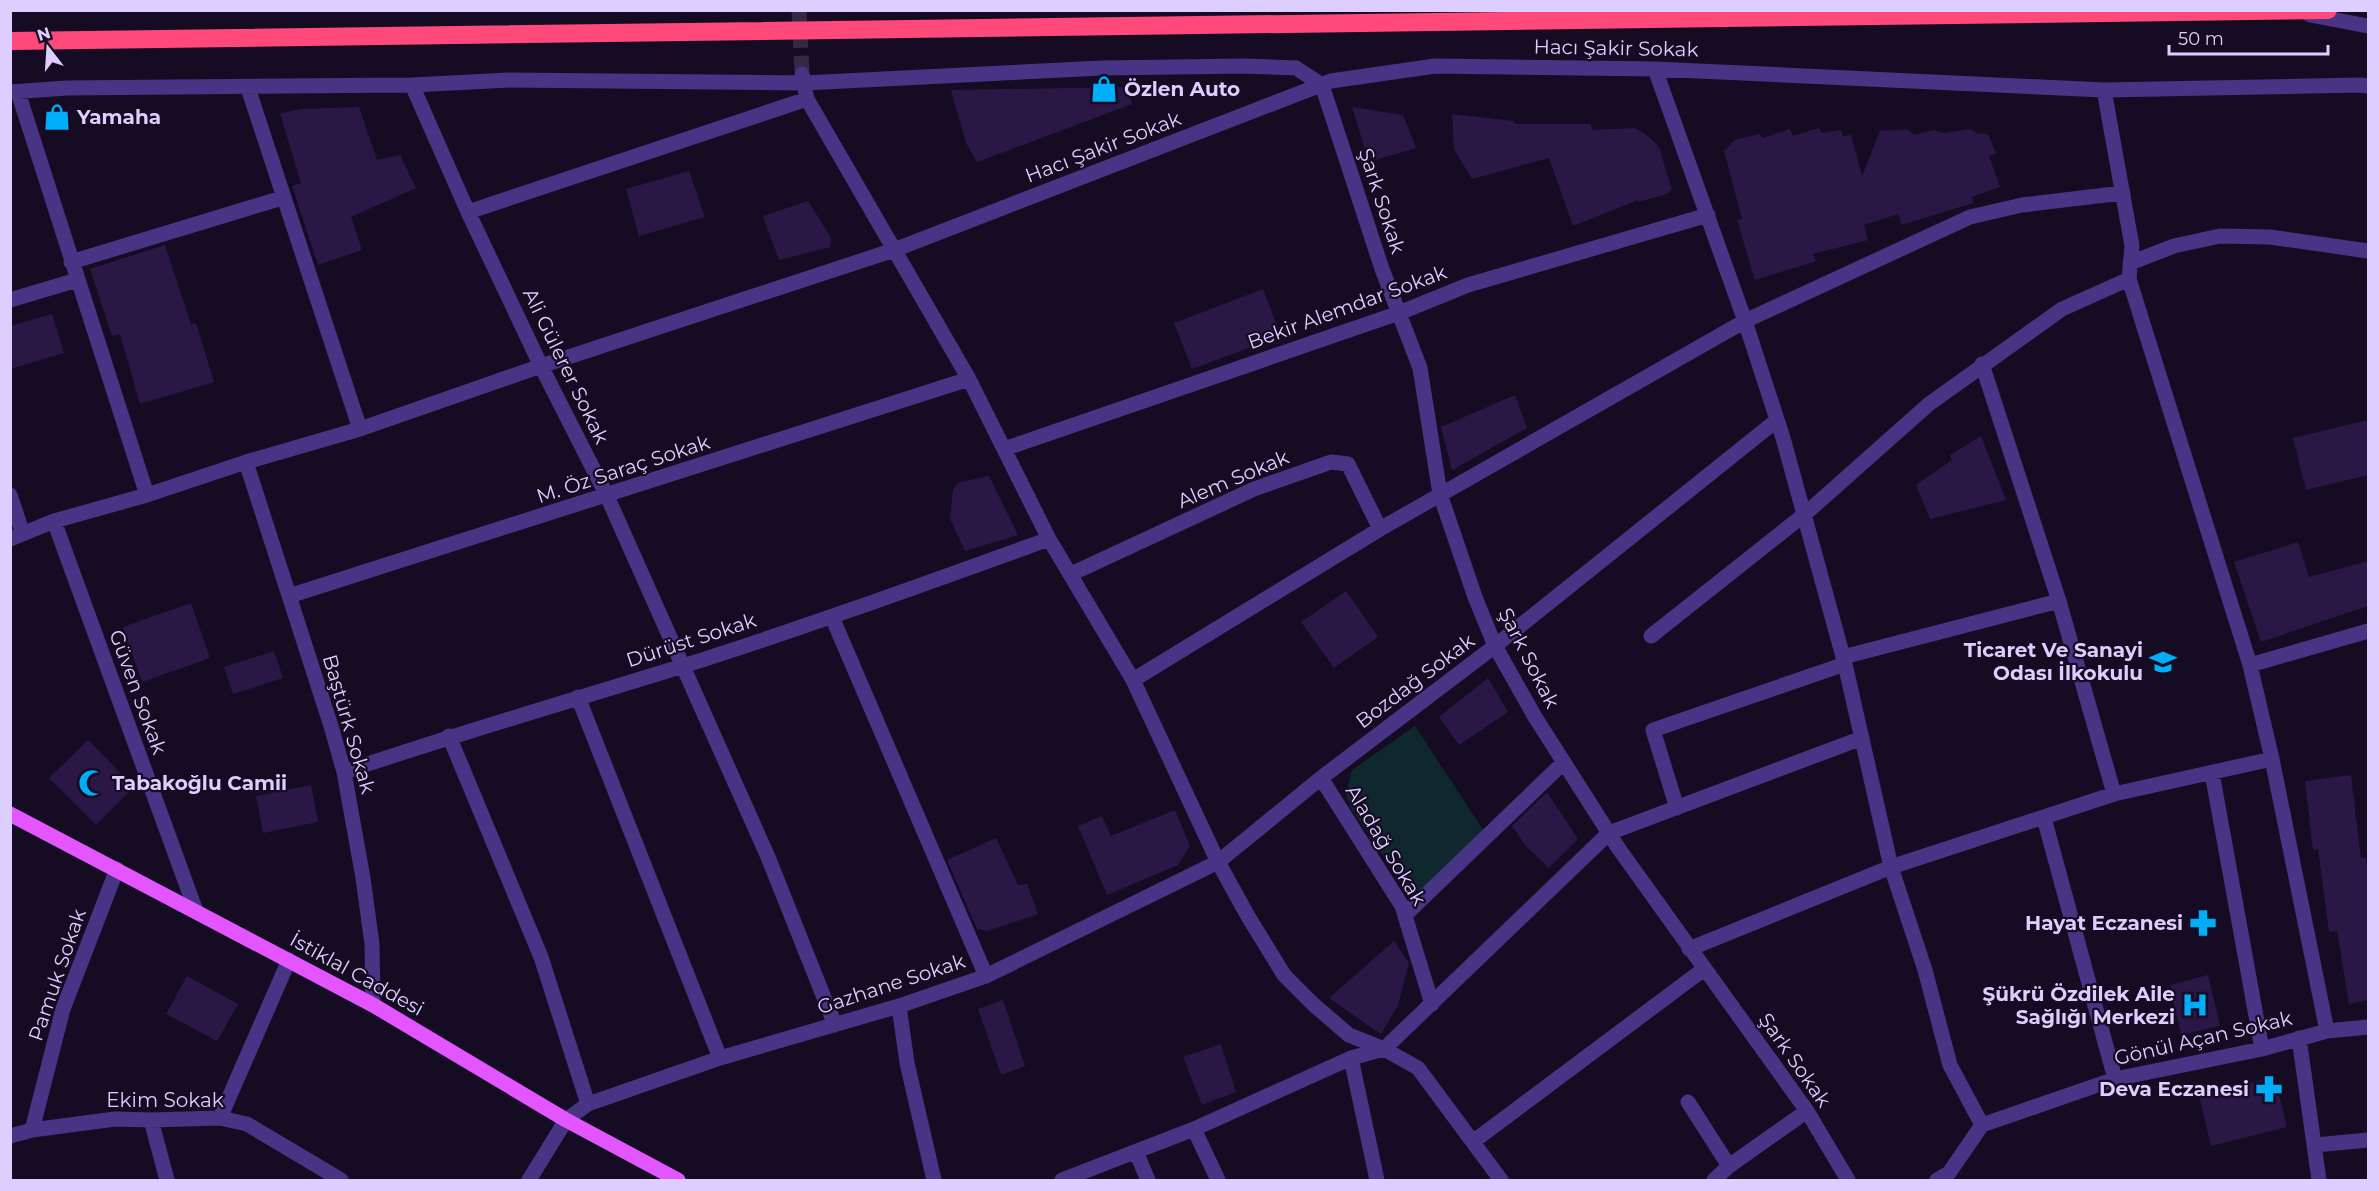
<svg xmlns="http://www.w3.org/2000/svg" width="2379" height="1191" viewBox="0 0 2379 1191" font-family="Montserrat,sans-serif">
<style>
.green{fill:#0f282d}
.building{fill:#2a1745}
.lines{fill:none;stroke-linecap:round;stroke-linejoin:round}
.minor-tunnel{stroke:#332944;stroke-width:15;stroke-dasharray:15 8;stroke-linecap:butt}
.minor{stroke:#483485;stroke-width:15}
.major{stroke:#e255ff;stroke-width:15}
.highway{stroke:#ff497b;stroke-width:18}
.labels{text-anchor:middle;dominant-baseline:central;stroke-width:4.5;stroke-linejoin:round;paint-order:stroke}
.street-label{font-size:20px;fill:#deceff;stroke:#150c23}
.poi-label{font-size:20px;font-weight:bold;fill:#deceff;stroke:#150c23;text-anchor:end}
</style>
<rect width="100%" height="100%" fill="#150c23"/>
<path class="green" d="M1415 726 1484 831 1413 899 1350 807 1346 793 1352 770Z"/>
<path class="building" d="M1128 87 1132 104 977 162 966 143 951 90Z
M359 107 377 160 400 155 416 188 351 217 362 250 318 265 292 186 301 183 280 113 301 109Z
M1352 107 1403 115 1416 148 1369 162Z
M1452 114 1514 121 1515 124H1590L1593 130 1635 128 1648 136 1659 147 1672 190 1666 194 1639 202 1638 200 1573 226 1549 158 1472 179 1454 149Z
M1819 128 1822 133 1841 130 1843 136 1851 135 1862 176 1880 131 1907 129 1914 135 1934 130 1943 133 1971 129 1978 134H1988L1996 153 1989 156 2000 187 1972 197 1973 203 1902 225 1898 214 1864 225 1868 240 1813 254 1816 261 1755 280 1737 220 1742 219 1724 151 1735 140 1759 134 1763 138 1790 129 1793 136Z
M689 171 705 217 639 236 626 189Z
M808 201 831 238 830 247 779 260 763 216Z
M165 245 191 324 196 323 214 382 140 404 120 334 112 336 90 269Z
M1263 289 1281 336 1192 369 1174 323Z
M52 314 64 353 10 369V326Z
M1515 395 1527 428 1452 470 1441 427Z
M2368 420V475L2306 490 2293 438Z
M1981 436 2006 500 1930 519 1916 485 1952 460 1950 455Z
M989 476 1018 535 965 551 950 519 953 490 957 483Z
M2298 542 2309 577 2368 561V606L2261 642 2234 562Z
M1346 591 1378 637 1334 668 1301 622Z
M191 603 210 658 142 682 123 627Z
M274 651 283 678 233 694 224 667Z
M1488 678 1508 712 1459 745 1439 717Z
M88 740 134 787 96 825 49 778Z
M2351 775 2361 858H2366L2368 875V1000L2349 1004 2337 931 2329 932 2318 849 2313 850 2305 781Z
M311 785 318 822 263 833 256 796Z
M1547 792 1578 839 1549 868 1525 845 1512 826Z
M1175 810 1190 846 1178 865 1107 895 1078 826 1102 816 1111 836Z
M996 838 1018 885 1027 884 1038 914 987 931 977 929 947 860Z
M1394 941 1409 963 1398 1005 1381 1034 1329 998Z
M2208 975 2220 1026 2181 1035 2170 985Z
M187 976 238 1004 217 1041 166 1014Z
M1003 1000 1025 1066 1001 1075 978 1009Z
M1221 1044 1236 1092 1202 1105 1183 1057Z
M2275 1077 2287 1127 2211 1146 2199 1095Z"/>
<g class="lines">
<path class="minor-tunnel" d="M799 10 802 74"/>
<path class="minor" d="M2310 15 2368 26
M1655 69 1745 321 1783 438 1845 664 1891 867 1925 970 1950 1065 1982 1125
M802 74 807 99 969 379 1049 539 1133 680 1218 862 1249 918 1284 975 1314 1005 1349 1035 1384 1049 1418 1068 1501 1180
M412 85 468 212 541 366 607 496 768 857 835 1025
M248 88 360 429
M2104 90 2132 246 2129 279 2250 665 2272 759 2327 1031
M10 92 67 88 412 85 509 80 804 83 1102 68 1244 66 1296 68 1322 85 1382 269 1420 368 1440 494 1475 597 1495 646 1535 717 1619 849 1807 1111 1848 1180
M18 92 147 495
M468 212 807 99
M71 262 282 198
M2130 263 2174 246 2220 236 2270 237 2368 251
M10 300 77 280
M1982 364 2059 601 2114 794
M1004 449 1399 313 1468 285 1708 215
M246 462 331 726 344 772 363 878 372 944 373 1005
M10 495 23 534
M54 521 196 911
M10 539 54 521 147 495 246 462 360 429 541 366 894 250 1331 81 1435 66 1655 69 2104 90 2360 85 2368 86
M1071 574 1254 489 1331 462 1348 464 1380 529
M289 596 969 379
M832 617 986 976
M1651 636 1805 514 1929 404 2062 309 2129 279
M1843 657 2059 601
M2250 665 2368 631
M1133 680 1380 529 1745 321 1970 217 2022 205 2123 193
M578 697 720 1058
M449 736 541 957 588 1104
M344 772C456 734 570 701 683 666 806 627 927 583 1049 539
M2212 773 2262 1049
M1321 778 1402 906 1432 1004
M1677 808 1653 730 1845 664
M2044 818 2115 1079
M1405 915 1564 762
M1689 949 1891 867 2114 794 2272 759
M899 1006 907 1063 934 1180
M2299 1038 2319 1180
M1351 1058 1377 1180
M1688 1102 1729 1166
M220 1118 289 960
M151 1120 167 1180
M1194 1129 1218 1180
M32 1130 63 1009 117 869
M10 1136 32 1130 115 1119 151 1120 220 1118 247 1124 341 1180
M1474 1141 1704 969
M2315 1145 2368 1140
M1136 1152 1148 1180
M529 1180 566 1120 588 1104 720 1058 899 1006 986 976 1218 862 1321 778 1495 646 1777 420
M1062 1180 1194 1129 1351 1058 1384 1049 1609 833 1862 738
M1714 1180 1729 1166 1807 1111
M1937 1180 1949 1173 1982 1125 2115 1079 2262 1049 2327 1031 2368 1027"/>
<path class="major" d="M10 814 373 1005 566 1120 678 1180"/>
<path class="highway" d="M10 41 2328 10"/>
</g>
<defs>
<symbol id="shop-bare" viewBox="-9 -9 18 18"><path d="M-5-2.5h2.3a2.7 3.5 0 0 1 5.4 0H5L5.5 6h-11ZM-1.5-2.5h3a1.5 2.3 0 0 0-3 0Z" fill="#00adf9" stroke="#150c23" stroke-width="2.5" paint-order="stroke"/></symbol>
<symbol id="school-bare" viewBox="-9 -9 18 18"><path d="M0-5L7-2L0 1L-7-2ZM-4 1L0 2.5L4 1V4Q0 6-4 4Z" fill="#00adf9" stroke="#150c23" stroke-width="2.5" paint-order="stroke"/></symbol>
<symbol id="mosque-bare" viewBox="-9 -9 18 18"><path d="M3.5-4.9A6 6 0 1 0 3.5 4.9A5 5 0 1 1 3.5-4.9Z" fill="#00adf9" stroke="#150c23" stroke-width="2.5" paint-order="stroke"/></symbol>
<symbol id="pharmacy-bare" viewBox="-9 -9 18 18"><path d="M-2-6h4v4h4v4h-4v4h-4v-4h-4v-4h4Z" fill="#00adf9" stroke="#150c23" stroke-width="2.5" paint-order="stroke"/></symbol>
<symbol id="hospital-bare" viewBox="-9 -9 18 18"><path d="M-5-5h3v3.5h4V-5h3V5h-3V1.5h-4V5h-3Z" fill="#00adf9" stroke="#150c23" stroke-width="2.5" paint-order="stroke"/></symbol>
</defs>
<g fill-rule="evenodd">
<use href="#shop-bare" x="1085" y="70" width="38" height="38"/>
<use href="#shop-bare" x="38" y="98" width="38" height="38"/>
<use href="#school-bare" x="2144" y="643" width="38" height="38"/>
<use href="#mosque-bare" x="73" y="764" width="38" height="38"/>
<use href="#pharmacy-bare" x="2184" y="904" width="38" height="38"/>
<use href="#hospital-bare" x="2176" y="986" width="38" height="38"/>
<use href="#pharmacy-bare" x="2250" y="1070" width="38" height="38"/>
</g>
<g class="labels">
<g class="street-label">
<text transform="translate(1616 48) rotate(1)">Hacı Şakir Sokak</text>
<text transform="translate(1103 147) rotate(-21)">Hacı Şakir Sokak</text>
<text transform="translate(1382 201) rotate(72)">Şark Sokak</text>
<text transform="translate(1347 307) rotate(-20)">Bekir Alemdar Sokak</text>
<text transform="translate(566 366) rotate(64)">Ali Gülerer Sokak</text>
<text transform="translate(623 469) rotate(-18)">M. Öz Saraç Sokak</text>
<text transform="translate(1233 479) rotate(-23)">Alem Sokak</text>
<text transform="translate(691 640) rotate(-18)">Dürüst Sokak</text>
<text transform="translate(1529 658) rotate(63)">Şark Sokak</text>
<text transform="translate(1415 681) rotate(-37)">Bozdağ Sokak</text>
<text transform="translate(138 692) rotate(70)">Güven Sokak</text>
<text transform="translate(349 724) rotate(74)">Baştürk Sokak</text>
<text transform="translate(1386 845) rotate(59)">Aladağ Sokak</text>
<text transform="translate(357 974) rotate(29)">İstiklal Caddesi</text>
<text transform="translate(57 975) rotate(-71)">Pamuk Sokak</text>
<text transform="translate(891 984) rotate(-18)">Gazhane Sokak</text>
<text transform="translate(2203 1038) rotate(-13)">Gönül Açan Sokak</text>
<text transform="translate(1795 1060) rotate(55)">Şark Sokak</text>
<text x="165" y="1100">Ekim Sokak</text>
</g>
<g class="poi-label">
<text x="1124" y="89" text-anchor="start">Özlen Auto</text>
<text x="77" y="117" text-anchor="start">Yamaha</text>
<text x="2143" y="650">Ticaret Ve Sanayi<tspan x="2143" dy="23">Odası İlkokulu</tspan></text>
<text x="112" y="783" text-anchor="start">Tabakoğlu Camii</text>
<text x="2183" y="923">Hayat Eczanesi</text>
<text x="2175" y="994">Şükrü Özdilek Aile<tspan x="2175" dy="23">Sağlığı Merkezi</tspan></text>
<text x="2249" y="1089">Deva Eczanesi</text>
</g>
</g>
<rect width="2379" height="1191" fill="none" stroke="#deceff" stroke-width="24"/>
<g transform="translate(48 48) rotate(343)" stroke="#150c23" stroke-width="4.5" paint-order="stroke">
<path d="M0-4.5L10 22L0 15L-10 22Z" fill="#deceff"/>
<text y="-9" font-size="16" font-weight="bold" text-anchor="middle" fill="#deceff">N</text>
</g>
<path d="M2169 45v9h159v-9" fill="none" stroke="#deceff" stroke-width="3"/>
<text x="2178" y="45" font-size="18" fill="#deceff" stroke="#150c23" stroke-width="4.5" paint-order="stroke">50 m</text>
</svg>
